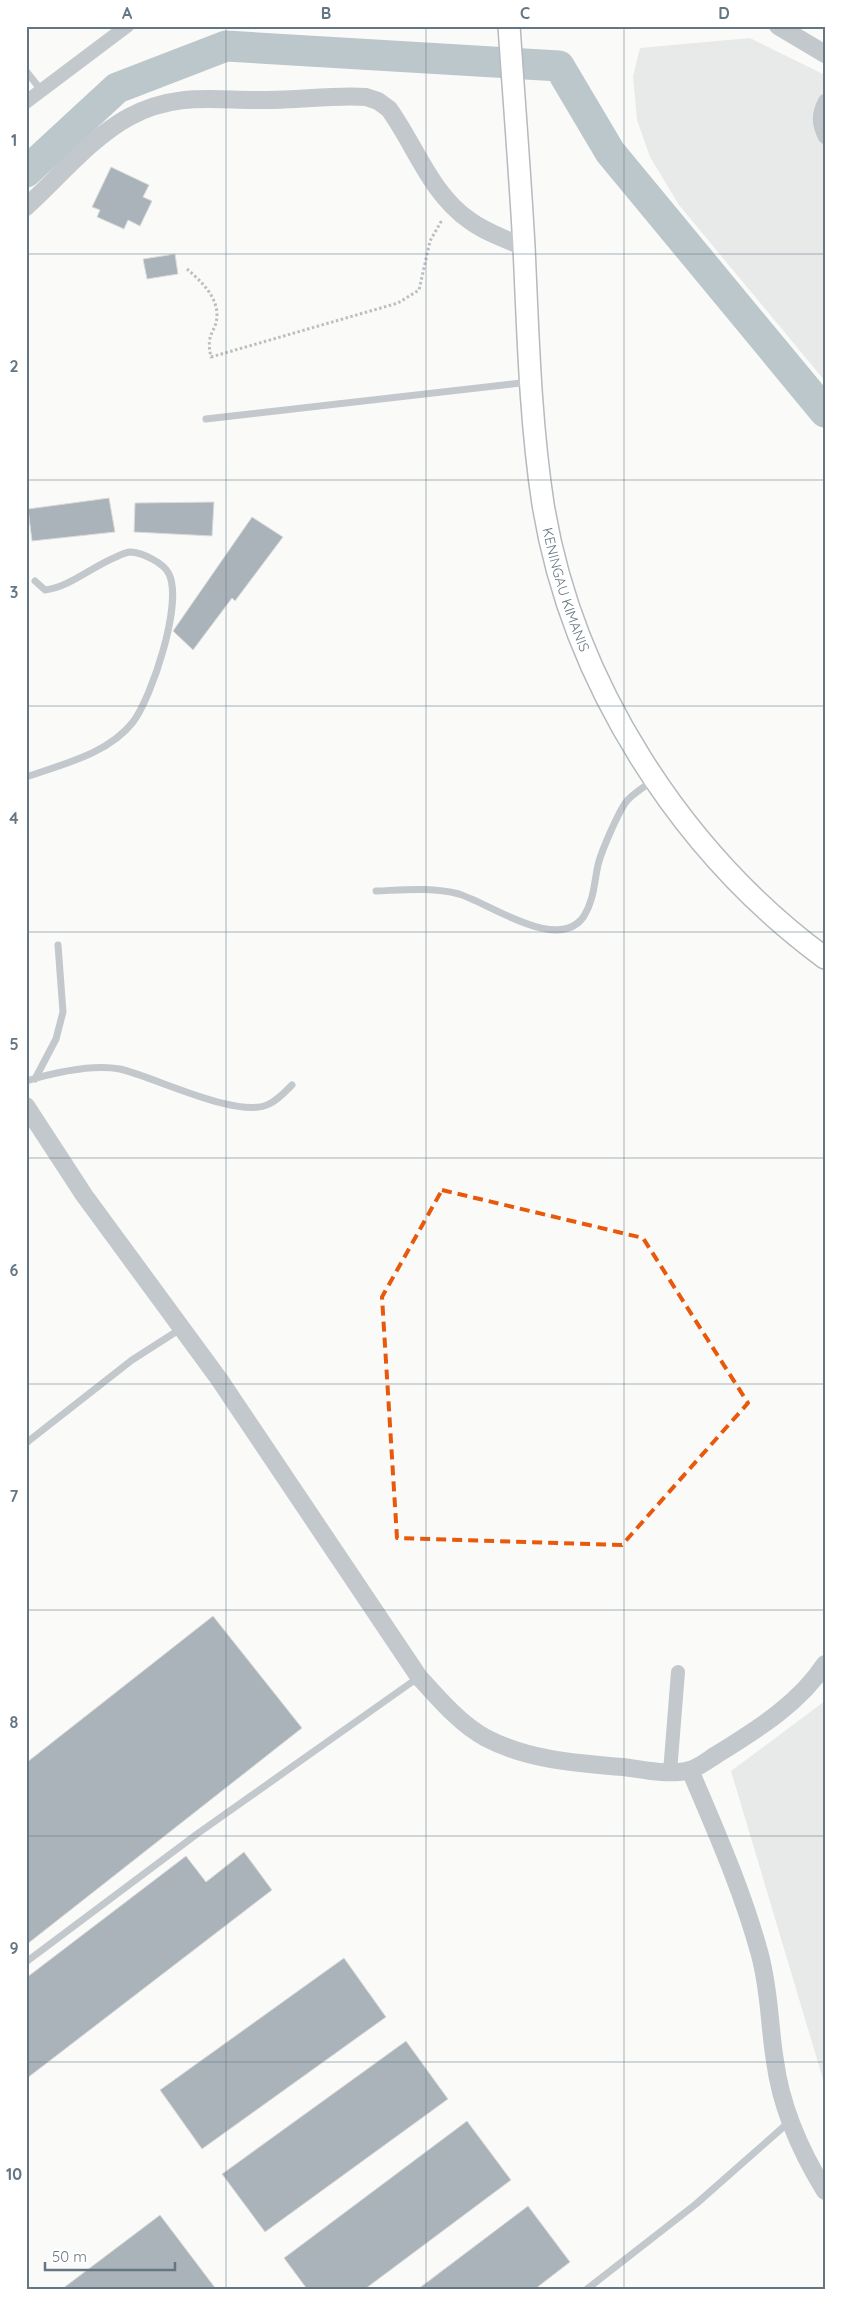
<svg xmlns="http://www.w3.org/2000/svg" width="851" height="2315" viewBox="0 0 851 2315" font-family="Quicksand,sans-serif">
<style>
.built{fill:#e8e9e9}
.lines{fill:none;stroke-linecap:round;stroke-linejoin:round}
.river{stroke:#bbc7cb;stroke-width:31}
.building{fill:#aab3b9;stroke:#dcdcda}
.primary-casing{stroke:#b5babe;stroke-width:24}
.path{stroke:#bbbfc2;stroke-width:3;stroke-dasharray:2.5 2.5;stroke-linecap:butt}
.service{stroke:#c3c8cc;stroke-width:7}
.minor{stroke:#c3c8cc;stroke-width:14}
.tertiary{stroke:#c3c8cc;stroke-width:18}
.primary{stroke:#fff;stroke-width:21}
.marked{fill:none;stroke:#e8590c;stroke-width:4;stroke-dasharray:10 6;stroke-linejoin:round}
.grid{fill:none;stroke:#657683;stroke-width:1;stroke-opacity:0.55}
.labels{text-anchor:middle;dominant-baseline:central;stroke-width:5;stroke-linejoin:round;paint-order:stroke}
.street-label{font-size:14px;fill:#657683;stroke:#fff}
.neatline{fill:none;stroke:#657683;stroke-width:2}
.grid-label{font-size:16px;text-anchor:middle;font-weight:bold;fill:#657683}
</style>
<rect width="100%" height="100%" fill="#fafaf8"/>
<path class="built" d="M750 38 825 75V381L679 205 650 157 637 120 633 76 640 48Z
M825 1701V2086L731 1771Z"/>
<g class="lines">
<path class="river" d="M26 172 117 88 226 46 559 66 610 152 825 412"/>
</g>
<path class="building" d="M111 167 149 185 143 197 152 201 140 226 128 220 124 229 97 217 100 210 92 207Z
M175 254 178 274 147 279 143 259Z
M109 498 115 532 32 541 28 509Z
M214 502 212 536 134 532 135 503Z
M252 517 283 537 235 601 232 598 193 650 173 631Z
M213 1616 302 1728 26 1945V1763Z
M244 1852 272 1890 26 2079V1978L186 1856 206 1882Z
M344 1958 386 2017 202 2149 160 2090Z
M406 2041 448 2099 265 2232 222 2174Z
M467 2121 511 2180 365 2289H307L284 2258Z
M528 2206 570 2262 535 2289H418Z
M160 2215 216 2289H62Z"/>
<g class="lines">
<defs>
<g id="primary">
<path id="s1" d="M509 26C514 100 520 174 524 247 528 333 530 419 543 504 572 682 680 851 825 958"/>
</g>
</defs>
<use href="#primary" class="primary-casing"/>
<path class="path" d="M187 269C200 280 217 296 217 315 217 332 205 332 211 357L398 303 419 290 430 241 442 220"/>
<path class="service" d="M26 71 41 90
M206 419 529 382
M26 777C63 764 108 754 133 722 152 697 183 603 169 574 164 563 143 553 131 552 126 552 120 555 116 557 93 566 68 588 45 590L35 581
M376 891C404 890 431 887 459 894 489 903 559 954 584 916 594 900 594 883 598 865 601 852 618 813 626 802 632 794 644 787 652 781
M35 1079 56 1039 63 1012 58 945
M26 1081C53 1073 92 1064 120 1069 155 1077 239 1120 269 1104 278 1100 285 1092 292 1085
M26 1443 132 1360 182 1328
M26 1962 197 1834 419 1677
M587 2289 696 2204 789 2122"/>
<path class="minor" d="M825 101C818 115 818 123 825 137
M26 102 127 26
M670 1772 678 1672"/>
<path class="tertiary" d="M778 26 825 54
M26 207C58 178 92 137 129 117 177 91 217 101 267 100 300 100 333 95 366 97L378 101 389 109C415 145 431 194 469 220 485 232 505 239 524 247
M26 1106 84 1195 219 1379 419 1677C437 1697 461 1725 486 1738 528 1760 575 1763 622 1767 642 1769 669 1776 690 1770 698 1768 708 1760 716 1755 756 1730 799 1704 825 1664
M690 1770C716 1831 743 1892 760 1955 770 1993 769 2024 775 2061 781 2107 801 2152 825 2191"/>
<use href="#primary" class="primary"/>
</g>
<path class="marked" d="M442 1190 643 1238 748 1403 622 1545 397 1538 382 1297Z"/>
<path class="grid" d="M226 26V2289M426 26V2289M624 26V2289M26 254H825M26 480H825M26 706H825M26 932H825M26 1158H825M26 1384H825M26 1610H825M26 1836H825M26 2062H825"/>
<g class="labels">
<g class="street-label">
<text stroke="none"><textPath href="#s1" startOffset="568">KENINGAU KIMANIS</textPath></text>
</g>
</g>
<rect width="851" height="2315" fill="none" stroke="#ffffff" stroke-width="55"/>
<path d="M45 2262v8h130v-8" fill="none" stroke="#657683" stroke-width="2.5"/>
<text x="52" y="2262" font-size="15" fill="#657683" stroke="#ffffff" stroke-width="4" paint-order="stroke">50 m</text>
<rect x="28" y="28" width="796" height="2260" class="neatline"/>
<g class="grid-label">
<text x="127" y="19">A</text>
<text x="326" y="19">B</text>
<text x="525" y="19">C</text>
<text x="724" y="19">D</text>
<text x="14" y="146">1</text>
<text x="14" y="372">2</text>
<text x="14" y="598">3</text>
<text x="14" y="824">4</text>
<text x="14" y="1050">5</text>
<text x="14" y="1276">6</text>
<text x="14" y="1502">7</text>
<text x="14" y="1728">8</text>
<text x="14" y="1954">9</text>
<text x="14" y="2180">10</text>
</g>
</svg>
